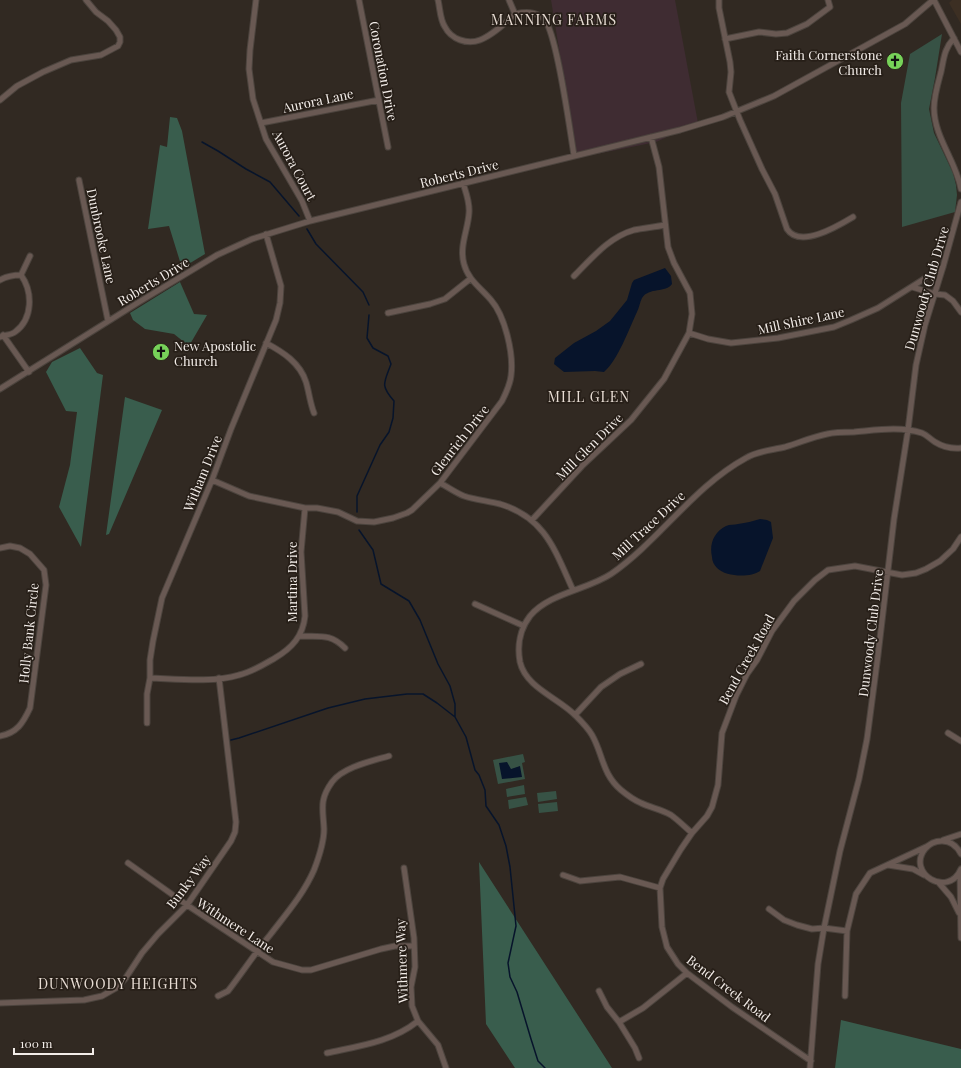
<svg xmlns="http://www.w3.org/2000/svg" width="961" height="1068" viewBox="0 0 961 1068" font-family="'Playfair Display',serif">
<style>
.commercial{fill:#3f2c32}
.built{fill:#3c2f23}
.green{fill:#375245}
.forest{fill:#395d4d}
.water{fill:#07142b}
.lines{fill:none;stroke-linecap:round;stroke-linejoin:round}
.stream{stroke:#07142b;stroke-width:1.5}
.minor-casing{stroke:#4c443e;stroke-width:7}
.minor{stroke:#695953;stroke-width:5}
.labels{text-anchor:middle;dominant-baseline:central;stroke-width:3.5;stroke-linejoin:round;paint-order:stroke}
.poi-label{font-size:13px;fill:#f3ede9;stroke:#271f18;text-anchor:end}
.street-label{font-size:13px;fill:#f3ede9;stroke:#271f18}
.neighbourhood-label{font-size:14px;letter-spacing:1px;fill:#e8ddd4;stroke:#271f18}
</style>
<rect width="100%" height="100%" fill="#312922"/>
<path class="commercial" d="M551 0H675L698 123 656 142 577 158Z"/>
<path class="built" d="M952 0H961V24L949 3Z"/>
<path class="green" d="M942 34 935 78 929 109 934 133 953 173 956 185 957 195 955 212 902 227 901 103 910 54Z
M523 754 525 762 522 763 525 779 498 784 493 760Z
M524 785 525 794 507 797 506 789Z
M556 791 557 799 538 802 537 793Z
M526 797 528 805 509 809 508 800Z
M557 802 558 811 539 813 538 804Z"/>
<path class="forest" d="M170 117 177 118 182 131 205 254 182 268 169 226 148 229 160 145 167 147Z
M180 282 194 314 207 315 189 346 174 334 145 329 133 320 130 313Z
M80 348 97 373 103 375 81 547 59 507 70 465 77 412 66 411 46 372 52 362Z
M125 397 162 410 109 534 106 535Z
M479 862 612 1068H515L486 1024Z
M841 1020 961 1049V1068H835Z"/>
<path class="water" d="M665 268 671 276 672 284C666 293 649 287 642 298 640 302 639 308 637 312 629 329 618 360 604 372L595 371 564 372 554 364 555 358 574 343 596 331 610 321 627 300 632 283 634 280Z
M760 519 767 520 771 522 773 538 760 571C750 578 726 577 717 568 714 565 712 561 712 557 709 544 714 532 726 526 730 524 734 525 738 524 746 523 753 521 760 519Z
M507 762 511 769 520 766 522 777 502 779 499 763Z"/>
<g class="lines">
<path class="stream" d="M202 142 218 151 246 169 270 182 299 216
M307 229 316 244 363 292 369 305
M357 512V496L380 445 389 432 393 418 394 401C380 385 384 383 391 364L388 356 373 348 367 338 369 315
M359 530 373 550 381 584 409 601 420 620 438 664 450 686 455 704V717
M231 740 239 738 328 708 365 699 407 694H423L437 703 455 717 466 737 475 770 479 775 485 790 486 806 499 825 506 846 510 867 516 926 508 963 510 977 517 992 531 1039 538 1061 545 1068"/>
<defs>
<path id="minor" d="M256 0 250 50 249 69 253 99 266 139 302 201 310 221
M359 0 388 147
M438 0C440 8 440 20 445 27 451 39 467 45 480 40 493 35 505 23 515 14L509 0
M719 0V8L730 62 731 72 729 92 740 120 762 169 775 194 787 229C800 249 838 226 853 217
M934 0 961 52
M515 14C525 12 535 11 544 19 557 32 570 132 574 155
M954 38C944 49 944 58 941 72 938 83 934 96 934 108 934 137 956 161 961 189
M725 39 759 32 776 34 787 33 807 24 830 7 828 0
M0 100 17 86 43 72 71 60 101 55 118 46 120 42V37L116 30 108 21 96 12 86 0
M261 123 379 100
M79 180 108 321
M21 275 30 256
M574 276C592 258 609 237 634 230 644 228 655 227 665 225
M0 280C7 276 13 275 21 275 33 292 33 319 15 332 11 335 5 335 0 337
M912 287 935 294 945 295 953 301 961 312
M388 313 430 304 445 299 470 279
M689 333 708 339 731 343 778 338 834 327 851 320 878 308 943 267
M3 335 29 372
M266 343C283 352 300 363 306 382 309 392 310 403 314 413
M0 389 139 302 217 255 252 239 310 221 680 130 723 117 774 96 905 24 933 0
M212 480 249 496 305 508H317L338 512 357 521 374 522 393 518 407 513 412 510 440 483 502 401C506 393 510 385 511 376 514 354 505 316 491 300 481 288 468 280 464 264 459 246 468 230 469 213 470 202 466 193 463 183
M440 483C448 487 456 493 464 496 476 500 489 501 500 504 546 518 555 551 573 590
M532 520 582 466 631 420 664 379 689 333 692 314 690 293 674 263 668 247 659 167 651 137
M0 548 10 546 20 548 30 554 44 570 46 585 30 708C23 723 17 733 0 736
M475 604 524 626
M300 636C320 637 330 633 345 648
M150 678C177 679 213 683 239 675 252 672 263 665 275 658 292 648 303 636 305 616L301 552 305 508
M575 715 601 687 620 674 641 664
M147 723V694L150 678V660L153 641 162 598 212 480 231 429 276 320 280 303 281 286 266 234
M948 733 961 741
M692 833C685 827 678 820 671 815 661 809 651 808 641 803 634 800 627 795 621 790 602 774 603 754 592 735 588 728 582 722 576 716 559 698 526 688 520 662 517 646 520 629 530 616 549 593 587 590 611 574 660 540 693 487 746 458 757 451 773 450 785 447 799 443 812 437 827 434 835 432 845 432 854 432 877 430 900 426 922 433 927 435 930 439 935 442 943 447 951 449 961 448
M943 840 961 834
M961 854C957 846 951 841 942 841 935 841 929 844 925 849 906 873 948 899 961 869
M128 863 187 905 273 962 302 970H311L381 949 395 946H413
M888 865 913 869 924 875
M404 868 414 938 415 967 411 987 412 1006 418 1021 438 1045 446 1068
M960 873 961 938
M563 875 580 881 620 877 660 888
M939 883 951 897 959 913
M769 909 784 920 797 925 812 929 824 928 847 931 856 894 870 873 928 846
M599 991 607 1007 619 1022 635 1048 639 1058
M218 996 228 991C242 973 255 953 270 935 286 914 303 895 314 870 319 857 324 842 324 829 323 809 319 800 332 782 343 767 372 761 389 756
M845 996 847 931
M0 1003 84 1000 102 996 116 988 125 979 142 953 158 934 187 905 231 841 235 832 236 822 219 678
M619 1022 643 1008 687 973
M327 1053C359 1046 392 1042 418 1021
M811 1061 732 1007 687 973 678 964 667 947 662 927 660 888 663 879 681 849 692 833 707 816 712 807 718 785 722 733 736 696 747 674 757 660 772 631 794 601 815 580 828 570 855 566 902 575 916 573 926 569 940 561 953 549 961 537
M810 1068 818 964 824 928 840 851 859 779 867 739 878 655 894 519 908 430 916 365 925 325 943 267 961 202"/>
</defs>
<use href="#minor" class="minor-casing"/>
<use href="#minor" class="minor"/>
</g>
<defs>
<symbol id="church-disc" viewBox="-11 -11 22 22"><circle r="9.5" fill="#77d259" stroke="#271f18"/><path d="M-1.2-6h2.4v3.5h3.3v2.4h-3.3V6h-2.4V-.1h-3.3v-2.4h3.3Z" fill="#111"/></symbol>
</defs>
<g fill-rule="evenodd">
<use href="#church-disc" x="885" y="51" width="20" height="20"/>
<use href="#church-disc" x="151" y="342" width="20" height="20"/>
</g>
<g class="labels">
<g class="poi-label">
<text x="882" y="54">Faith Cornerstone<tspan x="882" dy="15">Church</tspan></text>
<text x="174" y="345" text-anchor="start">New Apostolic<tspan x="174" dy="15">Church</tspan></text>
</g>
<g class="street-label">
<text transform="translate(384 71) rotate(79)">Coronation Drive</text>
<text transform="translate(318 100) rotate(-12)">Aurora Lane</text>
<text transform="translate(295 165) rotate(62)">Aurora Court</text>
<text transform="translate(459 173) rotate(-14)">Roberts Drive</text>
<text transform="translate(102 236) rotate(78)">Dunbrooke Lane</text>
<text transform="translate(153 281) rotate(-31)">Roberts Drive</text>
<text transform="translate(926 288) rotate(-74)">Dunwoody Club Drive</text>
<text transform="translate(801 320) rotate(-12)">Mill Shire Lane</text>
<text transform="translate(459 440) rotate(-52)">Glenrich Drive</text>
<text transform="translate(589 446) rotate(-45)">Mill Glen Drive</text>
<text transform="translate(202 473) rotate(-68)">Witham Drive</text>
<text transform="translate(648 525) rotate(-43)">Mill Trace Drive</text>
<text transform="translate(291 582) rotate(-90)">Martina Drive</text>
<text transform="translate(28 633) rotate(-84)">Holly Bank Circle</text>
<text transform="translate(870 633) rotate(-83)">Dunwoody Club Drive</text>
<text transform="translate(746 659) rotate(-61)">Bend Creek Road</text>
<text transform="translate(188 881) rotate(-53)">Bunky Way</text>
<text transform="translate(236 925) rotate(33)">Withmere Lane</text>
<text transform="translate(401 961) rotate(-92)">Withmere Way</text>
<text transform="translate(729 988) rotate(37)">Bend Creek Road</text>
</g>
<g class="neighbourhood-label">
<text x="554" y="19">MANNING FARMS</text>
<text x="589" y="396">MILL GLEN</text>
<text x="118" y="983">DUNWOODY HEIGHTS</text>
</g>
</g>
<path d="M14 1048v6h79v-6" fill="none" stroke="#f3ede9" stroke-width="2"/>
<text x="20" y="1048" font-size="12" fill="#f3ede9" stroke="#271f18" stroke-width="3" paint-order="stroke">100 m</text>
</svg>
